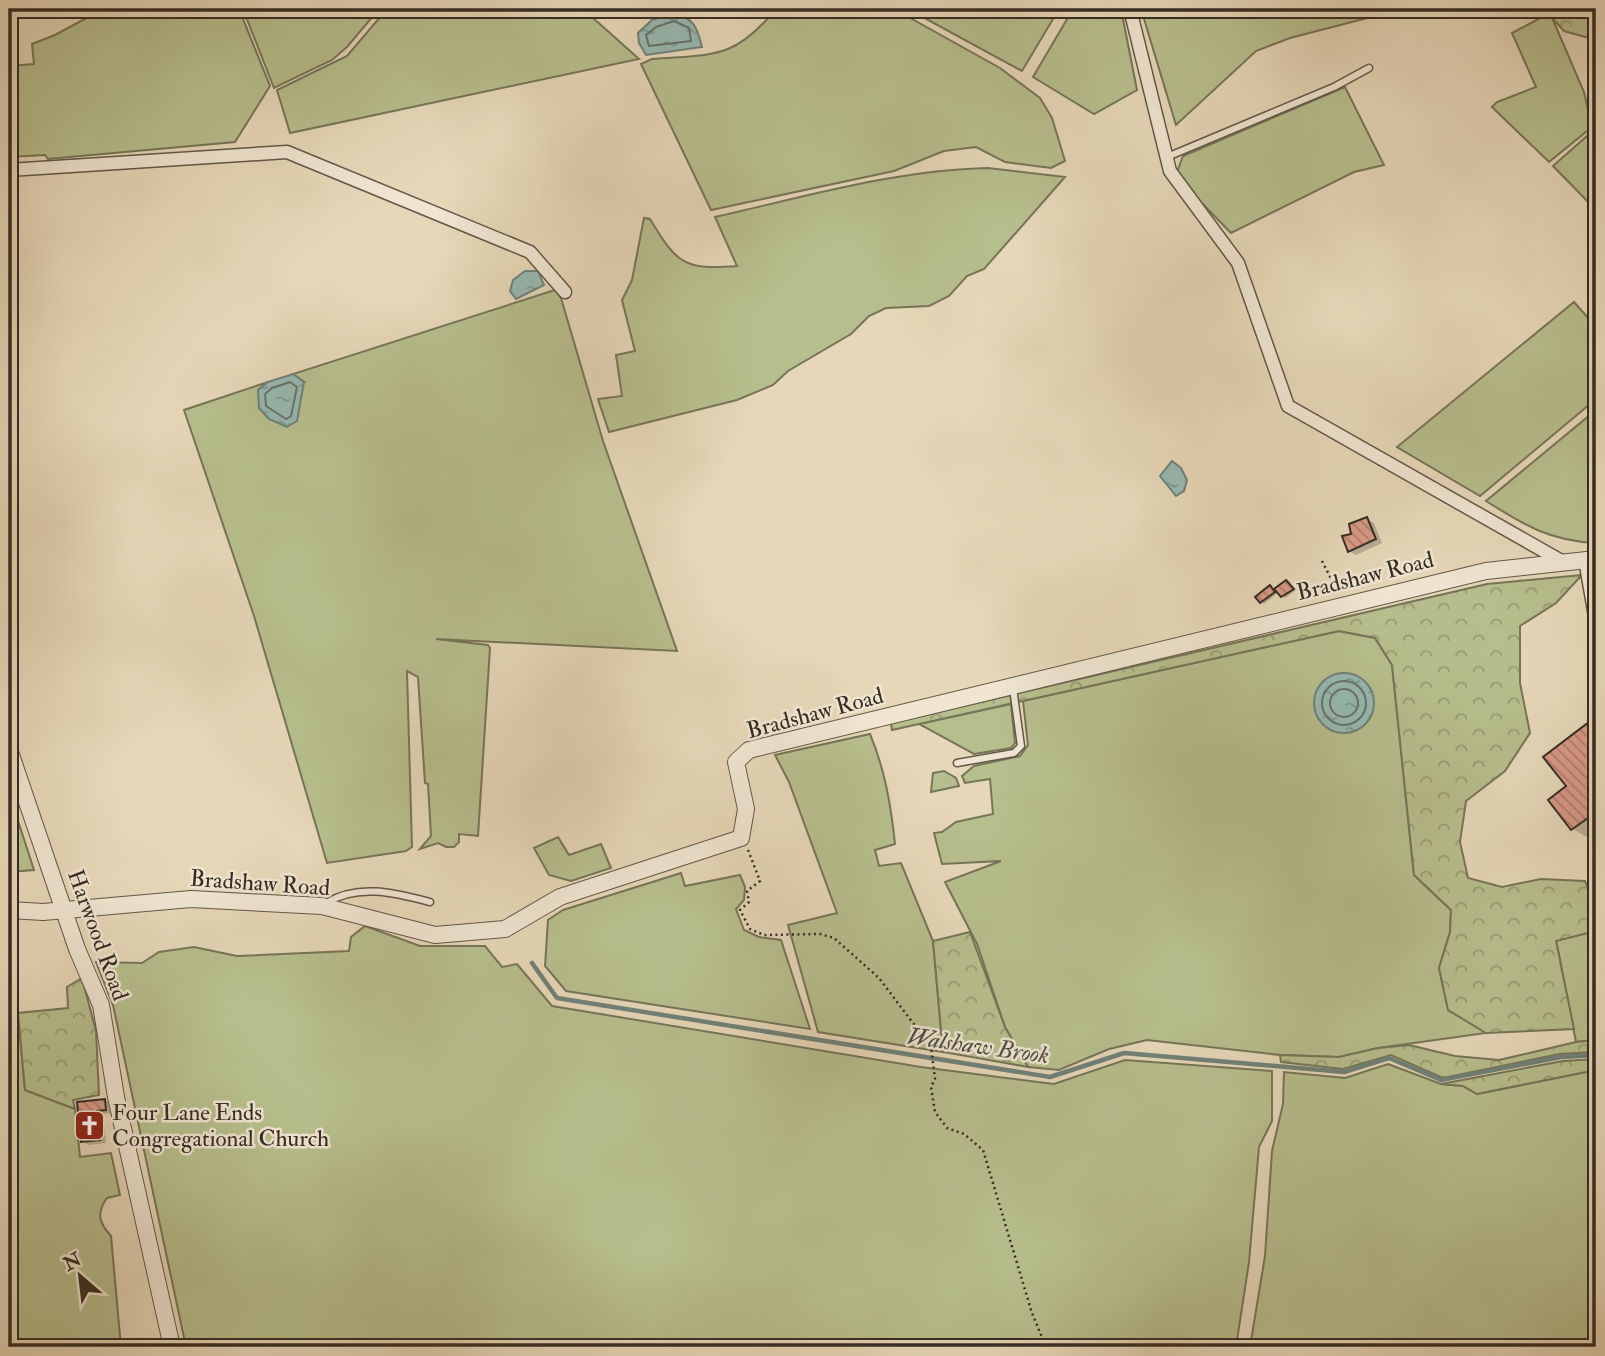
<svg xmlns="http://www.w3.org/2000/svg" width="1605" height="1356" viewBox="0 0 1605 1356" font-family="'IM FELL Double Pica',serif">
<style>
.green{fill:#b7be8d;stroke:#767558;stroke-width:2}
.forest{fill:url(#forest-crowns);stroke:#767558;stroke-width:2}
.water{fill:url(#water-ripples);stroke:#708179;stroke-width:2}
.shadow{fill:#0003}
.lines{fill:none;stroke-linecap:round;stroke-linejoin:round}
.shore{stroke:#66726a;stroke-width:2}
.stream{stroke:#708179;stroke-width:4.5}
.building{fill:url(#building-back-hatch);stroke:#362c24;stroke-width:2}
.service-casing{stroke:#625749;stroke-width:9}
.minor-casing{stroke:#625749;stroke-width:15}
.tertiary-casing{stroke:#625749;stroke-width:18}
.path{stroke:#362c24;stroke-width:2.5;stroke-dasharray:2 3.5;stroke-linecap:butt}
.service{stroke:#efe5d1;stroke-width:6}
.minor{stroke:#efe5d1;stroke-width:12}
.tertiary{stroke:#efe5d1;stroke-width:16}
.labels{text-anchor:middle;dominant-baseline:central;stroke-width:5;stroke-linejoin:round;paint-order:stroke}
.street-label{font-size:23px;fill:#362c24;stroke:#efe5d1}
.poi-label{font-size:23px;fill:#362c24;stroke:#efe5d1;text-anchor:start}
.water-label{font-size:24px;font-style:italic;fill:#4e4f47;stroke:#efe5d1}
</style>
<defs>
<pattern id="forest-crowns" width="20" height="18" patternUnits="userSpaceOnUse" patternTransform="scale(1.75)"><rect width="20" height="18" fill="#b7be8d"/><path d="M2 6a3 3 0 1 1 6 0M12 15a3 3 0 1 1 6 0" fill="none" stroke="#969b73"/></pattern>
<pattern id="water-ripples" width="26" height="14" patternUnits="userSpaceOnUse" patternTransform="scale(1.75)"><rect width="26" height="14" fill="#96b9b1"/><path d="M2 4q2-2 4 0t4 0M15 11q2-2 4 0t4 0" fill="none" stroke="#7b9790"/></pattern>
<pattern id="building-back-hatch" width="6" height="6" patternUnits="userSpaceOnUse" patternTransform="scale(1.75)"><rect width="6" height="6" fill="#d89987"/><path d="M-1 5l2 2M0 0l6 6M5-1l2 2" fill="none" stroke="#b07d6e"/></pattern>
</defs>
<rect width="100%" height="100%" fill="#e6d7b8"/>
<filter id="stains"><feTurbulence type="fractalNoise" baseFrequency=".00286" numOctaves="4"/><feColorMatrix values="0 0 0 0 .2 0 0 0 0 .09 0 0 0 0 .02 0 0 0 .5 -.17"/></filter>
<radialGradient id="worn" r=".72"><stop offset=".6" stop-color="#630" stop-opacity="0"/><stop offset="1" stop-color="#630" stop-opacity=".3"/></radialGradient>
<path class="green" d="M103 9H239L270 86 235 142 48 159 45 155 9 157V66L34 64 32 44 55 35Z
M243 9H379L347 47 332 60 274 88Z
M387 9H583L639 59 290 133 277 90 347 56Z
M776 9H894L1000 68 1040 98 1052 118 1065 161 1051 168 1005 162 976 147 944 151 894 171 711 210 641 64 652 59C714 54 734 60 776 9Z
M908 9H1059L1022 71Z
M1073 9H1121L1137 90 1094 114 1033 77Z
M1141 9H1402L1290 38 1256 51 1176 125Z
M1550 13 1584 92 1592 127 1549 162 1492 107 1497 102 1536 87 1512 33Z
M1345 87 1384 165 1354 172 1231 233 1189 190 1177 172 1183 156Z
M1596 128V210L1553 166Z
M988 168 1065 177 984 269 967 276 949 296 929 306 886 308 869 316 851 334 788 371 773 385 737 400 609 432 598 399 622 396 616 355 635 351 622 300 632 280 644 218 650 219C677 264 684 270 737 266L715 217C804 197 896 170 988 168Z
M555 290 561 298 603 441 677 651 436 639 488 645 490 648 478 836 459 834V842L454 847H446L438 843 420 849 431 836 428 784 425 783 418 677 407 671 412 847 406 851 327 863 254 616 184 410 268 382 258 390 304 382 293 374Z
M1574 302 1596 327V399L1480 496 1397 447Z
M1596 410V543C1550 541 1524 525 1486 501Z
M1339 631 1375 638 1392 665 1414 875 1451 910 1450 932 1439 968 1448 1009 1486 1033 1378 1048 1339 1057 1280 1055 1147 1040 1109 1049 1059 1070 1028 1067 1005 1027 977 944 945 882 1001 861 942 864 934 833 942 832 956 822 993 814 990 779 965 783 962 776 974 766 1020 756 1028 745 1023 701Z
M1011 704 1015 743 1011 748 974 754 919 724Z
M870 734C885 770 891 806 895 844L875 850 879 866 901 863 933 941 943 1052 818 1032 788 925 837 913 789 782 775 755Z
M944 771 956 778 959 786 931 792 933 773Z
M9 793 34 870 9 872Z
M558 837 569 855 601 844 611 868 571 881 549 875 534 848Z
M681 873 685 886 740 875 745 887 744 900 736 909 744 930 759 937 781 940 810 1029 566 991 545 966 548 920 563 910Z
M365 926 420 946H485L502 967 517 964 552 1006 921 1067 1054 1084 1125 1060 1272 1071V1121L1259 1147 1249 1262 1236 1347H186L113 1005 96 962 142 963 159 952 194 947 237 956 349 951 351 937Z
M1596 931V1040L1576 1042 1556 940Z
M9 1013H18L25 1090 75 1109 80 1157 111 1153 120 1195 107 1198C96 1213 99 1223 111 1236L121 1347H9Z
M1388 1064 1441 1084 1463 1086 1477 1094 1596 1070V1347H1250L1265 1256 1272 1151 1283 1104 1284 1072 1345 1078Z"/>
<path class="forest" d="M1544 9H1596V40L1564 31Z
M1582 575 1556 603 1520 626V683L1530 733 1505 771 1466 801 1460 842 1468 878 1502 887 1541 879 1585 881 1596 909V931L1556 941 1574 1029 1486 1033 1448 1010 1439 968 1450 932 1451 910 1414 875 1392 665 1375 638 1339 631 892 730 891 723 1487 584Z
M970 932 1005 1027 1028 1067 943 1052 933 941Z
M82 978 96 1031 99 1095 73 1100 75 1109 25 1090 18 1013 68 1008 67 987Z
M1596 1040V1052L1560 1054 1443 1078 1391 1055 1343 1069 1281 1062 1280 1055 1339 1057 1378 1048 1409 1045 1455 1056 1499 1060 1576 1042Z
M1596 1059V1070L1477 1094 1463 1086 1441 1084 1563 1061Z"/>
<path class="water" d="M673 13C694 18 697 27 702 47L646 55 639 43 638 33 652 20Z
M525 271H538L544 285 516 299 510 291 513 280Z
M293 374 304 382 297 421 287 427 269 419 259 408 258 390 268 382Z
M1172 461 1181 468 1187 480 1184 491 1176 496 1160 476Z
M1314 703a30 30 0 1 1 60 0a30 30 0 1 1-60 0Z"/>
<path class="shadow" d="M1367 519 1374 523 1382 543 1356 555 1349 551 1353 535Z
M1286 582 1295 591 1285 598 1279 592 1264 604 1261 602 1270 587 1274 591Z
M1589 725 1596 729V831L1588 838 1573 829 1569 786Z
M105 1100 112 1105 113 1113 103 1114 106 1143 89 1145 82 1141 79 1103Z"/>
<g class="lines">
<path class="shore" d="M674 21 689 28 691 41 649 46 646 35 656 27Z
M290 382 297 387 291 416 286 419 266 406 265 394 272 388Z
M1322 703a22 22 0 1 1 44 0a22 22 0 1 1-44 0Z
M1330 703a14 14 0 1 1 28 0a14 14 0 1 1-28 0Z"/>
<path class="stream" d="M532 963 557 998 1050 1077 1124 1053 1344 1072 1389 1058 1441 1080 1561 1057 1596 1055"/>
</g>
<path class="building" d="M1367 517 1376 539 1348 552 1342 536 1351 534 1349 524Z
M1286 580 1294 589 1281 597 1274 589Z
M1270 585 1275 592 1260 603 1255 597Z
M1589 722 1596 732V823L1591 816 1571 830 1548 800 1566 786 1543 757Z
M105 1099 106 1110 97 1111 100 1140 81 1142 77 1102Z"/>
<g class="lines">
<defs>
<path id="service" d="M1167 157 1334 87 1369 68
M957 763 1014 753 1021 746 1013 688
M326 903C359 883 395 893 430 902"/>
<path id="minor" d="M1130 9 1170 171 1238 263 1288 406 1565 563
M9 170 287 152 530 252 565 292
M1585 560 1596 622"/>
<path id="tertiary" d="M9 749 77 949 101 1005 116 1097 172 1347
M9 910 43 912 191 899 322 906 435 935 505 929 560 897 741 838 746 809 736 762 749 750 1486 571 1596 559"/>
</defs>
<use href="#service" class="service-casing"/>
<use href="#minor" class="minor-casing"/>
<use href="#tertiary" class="tertiary-casing"/>
<path class="path" d="M1348 9 1375 15 1397 9
M9 19 27 9
M1322 561 1338 592
M748 850 760 881 747 891 749 902 740 910 750 929 764 935 820 934 834 938 879 978 931 1047 935 1079 931 1087 935 1112 947 1128 964 1134 983 1150 1032 1313 1046 1347"/>
<use href="#service" class="service"/>
<use href="#minor" class="minor"/>
<use href="#tertiary" class="tertiary"/>
</g>
<defs>
<symbol id="church-square" viewBox="-11 -11 22 22"><rect x="-9" y="-9" width="18" height="18" rx="4" fill="#8f2418" stroke="#efe5d1"/><path d="M-1.2-6h2.4v3.5h3.3v2.4h-3.3V6h-2.4V-.1h-3.3v-2.4h3.3Z" fill="#fff"/></symbol>
</defs>
<g fill-rule="evenodd">
<use href="#church-square" x="72" y="1108" width="35" height="35"/>
</g>
<g class="labels">
<g class="street-label">
<text transform="translate(1365 576) rotate(-14)">Bradshaw Road</text>
<text transform="translate(815 713) rotate(-15)">Bradshaw Road</text>
<text transform="translate(260 883) rotate(4)">Bradshaw Road</text>
<text transform="translate(98 935) rotate(70)">Harwood Road</text>
</g>
<g class="poi-label">
<text x="112" y="1112">Four Lane Ends<tspan x="112" dy="26">Congregational Church</tspan></text>
</g>
<g class="water-label">
<text transform="translate(978 1046) rotate(8)">Walshaw Brook</text>
</g>
</g>
<rect width="1605" height="1356" fill="none" stroke="#e6d7b8" stroke-width="35"/>
<rect x="10" y="10" width="1584" height="1335" fill="none" stroke="#362c24" stroke-width="3.5"/>
<rect x="18" y="18" width="1570" height="1321" fill="none" stroke="#362c24" stroke-width="2"/>
<g transform="translate(80 1276) rotate(332)" stroke="#efe5d1" stroke-width="5" paint-order="stroke">
<path d="M0-5L12 26L0 18L-12 26Z" fill="#362c24"/>
<text y="-10" font-size="19" font-weight="bold" text-anchor="middle" fill="#362c24">N</text>
</g>
<rect width="100%" height="100%" filter="url(#stains)"/>
<rect width="100%" height="100%" fill="url(#worn)"/>
</svg>
